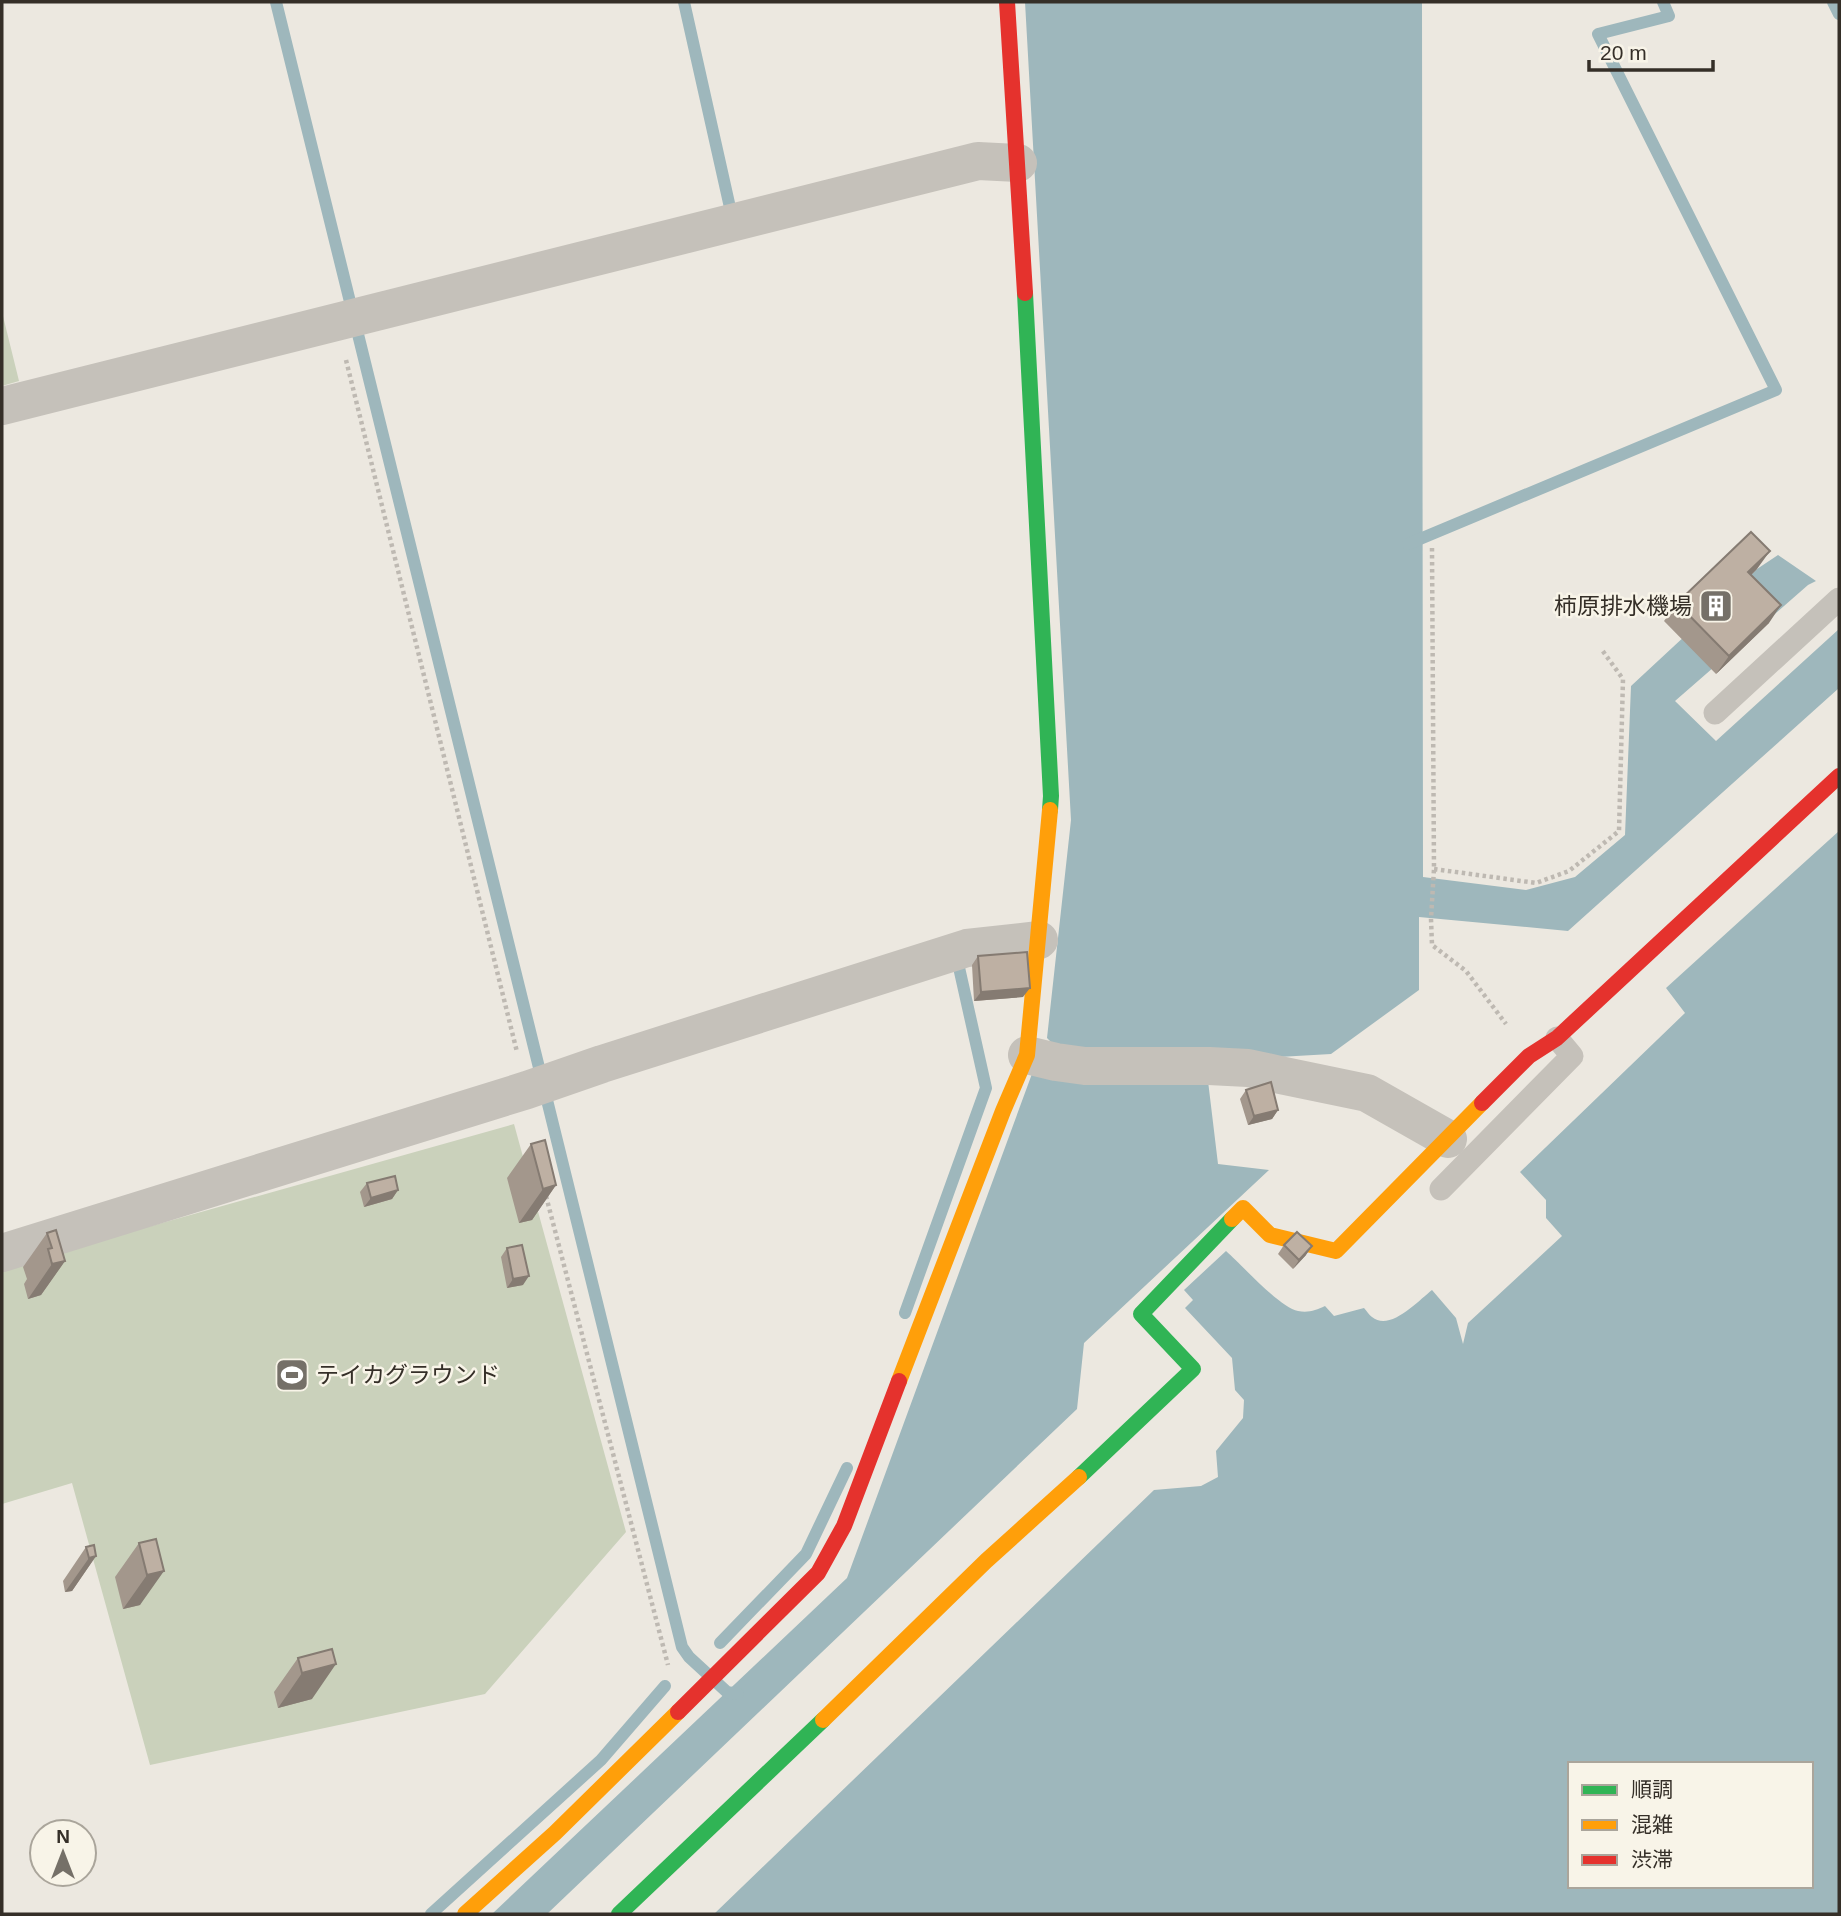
<svg xmlns="http://www.w3.org/2000/svg" width="1841" height="1916" viewBox="0 0 1841 1916" font-family="Arial,'Noto Sans JP',sans-serif">
<style>
.green{fill:#cad1bb}
.water{fill:#9eb7bc;fill-rule:evenodd}
.lines{fill:none;stroke-linecap:round;stroke-linejoin:round}
.stream{stroke:#9eb7bc;stroke-width:12}
.path{stroke:#beb9b2;stroke-width:4.5;stroke-dasharray:3.5 3.5;stroke-linecap:butt}
.lane{stroke:#c5c1ba;stroke-width:23}
.street{stroke:#c5c1ba;stroke-width:38}
.fast{stroke:#30b455;stroke-width:16}
.slow{stroke:#ff9f0a;stroke-width:16}
.jam{stroke:#e5322d;stroke-width:16}
.wall{fill:#a3978c}
.shaded-wall{fill:#857b72}
.building{fill:#beb0a3;stroke:#857b72;stroke-width:2}
.labels{text-anchor:middle;dominant-baseline:central;stroke-width:5;stroke-linejoin:round;paint-order:stroke}
.poi-label{font-size:23px;fill:#352f28;stroke:#f8f4e8;text-anchor:end}
</style>
<rect width="100%" height="100%" fill="#ece8e0"/>
<path class="green" d="M2 312 19 381 2 386Z
M514 1124 626 1532 485 1694 150 1765 72 1483 2 1504V1268Z"/>
<path class="water" d="M1025 2H1422L1423 877 1526 890 1575 877 1625 835 1631 686 1757 569 1778 555 1816 581 1808 585 1675 701 1716 741 1839 629V688L1568 931 1419 917V990L1331 1054 1262 1058 1205 1056 1218 1164 1269 1170 1084 1343 1077 1409 547 1914H492L847 1578 1033 1071 1061 1052 1047 1038 1071 820Z
M1839 831V1914H714L1154 1490 1201 1486 1218 1477 1216 1451 1243 1418 1244 1400 1235 1390 1232 1358 1185 1308 1193 1300 1184 1290 1226 1251C1242 1265 1280 1308 1298 1311 1309 1313 1316 1310 1325 1306L1334 1316 1364 1308C1367 1311 1369 1315 1372 1317 1390 1332 1418 1301 1432 1290L1456 1318 1463 1344 1468 1323 1562 1236 1546 1218V1200L1520 1172 1685 1013 1666 988ZM1570 1764H1811V1886H1570Z"/>
<g class="lines">
<path class="stream" d="M276 2 682 1647 689 1657 727 1692 738 1694
M684 2 731 212
M1833 2 1839 14
M1408 544 1776 390 1598 34 1669 16 1663 2
M905 1313 986 1088 958 963
M720 1643 806 1554 847 1468
M431 1914 601 1760 665 1686"/>
<path class="path" d="M346 360 517 1052
M1432 548 1434 869 1431 919 1432 945 1466 971 1506 1024
M1434 869 1536 883 1569 871 1619 831 1623 679 1602 650
M546 1196 668 1665"/>
<path class="lane" d="M1715 713 1839 599
M1441 1189 1572 1056 1557 1038"/>
<path class="street" d="M2 406 978 161 1018 163
M1027 1055 1056 1062 1085 1066H1209L1248 1068 1280 1075 1367 1093 1448 1139
M2 1253 527 1090 602 1064 967 948 1039 940"/>
<path class="fast" d="M1025 293 1051 796 1050 810
M1079 1477 1193 1369 1141 1314 1232 1219
M619 1914 823 1720"/>
<path class="slow" d="M1232 1219 1243 1208 1270 1235 1336 1251 1482 1103
M899 1381 1003 1111 1027 1055 1050 810
M823 1720 986 1561 1079 1477
M465 1914 555 1833 678 1712"/>
<path class="jam" d="M1007 2 1025 293
M1482 1103 1529 1056 1557 1038 1839 776
M678 1712 818 1573 844 1526 899 1381"/>
</g>
<path class="wall" d="M1757 569 1751 575 1769 623 1716 674 1664 621 1677 603Z
M978 956 1023 997 974 1001 972 965Z
M1246 1090 1278 1110 1272 1119 1248 1125 1240 1099Z
M531 1144 556 1185 532 1220 519 1223 507 1178Z
M367 1183 398 1190 392 1199 364 1207 360 1192Z
M47 1233 65 1261 41 1295 28 1299 24 1284 27 1279 23 1267Z
M1284 1245 1306 1255 1293 1269 1278 1254Z
M507 1248 523 1285 507 1288 501 1257Z
M156 1539 140 1605 123 1609 115 1577 139 1543Z
M86 1547 96 1556 72 1591 65 1592 63 1581Z
M298 1658 312 1699 278 1708 274 1692Z"/>
<path class="shaded-wall" d="M1770 551 1757 569 1736 590 1748 572Z
M1781 605 1769 623 1716 674 1729 656Z
M1030 988 1023 997 974 1001 981 992Z
M1278 1110 1272 1119 1248 1125 1254 1116Z
M556 1185 532 1220 519 1223 543 1189Z
M398 1190 392 1199 364 1207 371 1198Z
M1312 1246 1306 1255 1293 1269 1299 1260Z
M65 1261 41 1295 28 1299 52 1264Z
M529 1276 523 1285 507 1288 513 1279Z
M96 1556 72 1591 65 1592 89 1558Z
M164 1571 140 1605 123 1609 147 1575Z
M336 1664 312 1699 278 1708 302 1673Z"/>
<path class="building" d="M1751 532 1770 551 1748 572 1781 605 1729 656 1677 603Z
M1027 952 1030 988 981 992 978 956Z
M1271 1082 1278 1110 1254 1116 1246 1090Z
M545 1140 556 1185 543 1189 531 1144Z
M395 1176 398 1190 371 1198 367 1183Z
M56 1230 65 1261 52 1264 48 1249 52 1248 47 1233Z
M1297 1232 1312 1246 1299 1260 1284 1245Z
M522 1245 529 1276 513 1279 507 1248Z
M156 1539 164 1571 147 1575 139 1543Z
M94 1545 96 1556 89 1558 86 1547Z
M332 1649 336 1664 302 1673 298 1658Z"/>
<defs>
<symbol id="building-square" viewBox="-11 -11 22 22"><rect x="-9" y="-9" width="18" height="18" rx="4" fill="#757068" stroke="#f8f4e8"/><path d="M-4-6H4V6H1V3H-1V6H-4ZM-2.5-4.3h1.7v1.8h-1.7ZM.8-4.3h1.7v1.8H.8ZM-2.5-1h1.7V.8h-1.7ZM.8-1h1.7V.8H.8Z" fill="#fff"/></symbol>
<symbol id="stadium-square" viewBox="-11 -11 22 22"><rect x="-9" y="-9" width="18" height="18" rx="4" fill="#757068" stroke="#f8f4e8"/><path d="M0-5a6.5 5 0 1 0 0 10a6.5 5 0 1 0 0-10ZM-3.5-1.8h7v3.6h-7Z" fill="#fff"/></symbol>
</defs>
<g fill-rule="evenodd">
<use href="#building-square" x="1697" y="587" width="38" height="38"/>
<use href="#stadium-square" x="273" y="1356" width="38" height="38"/>
</g>
<g class="labels">
<g class="poi-label">
<text x="1692" y="606">柿原排水機場</text>
<text x="316" y="1375" text-anchor="start">テイカグラウンド</text>
</g>
</g>
<rect width="1841" height="1916" fill="none" stroke="#352f28" stroke-width="7"/>
<rect x="1568" y="1762" width="245" height="126" fill="#f8f4e8" stroke="#aaa59b" stroke-width="2"/>
<rect x="1582" y="1785" width="35" height="10" fill="#30b455" stroke="#aaa59b" stroke-width="2"/>
<text x="1631" y="1797" font-size="21" fill="#352f28">順調</text>
<rect x="1582" y="1820" width="35" height="10" fill="#ff9f0a" stroke="#aaa59b" stroke-width="2"/>
<text x="1631" y="1832" font-size="21" fill="#352f28">混雑</text>
<rect x="1582" y="1855" width="35" height="10" fill="#e5322d" stroke="#aaa59b" stroke-width="2"/>
<text x="1631" y="1867" font-size="21" fill="#352f28">渋滞</text>
<g transform="translate(63 1853)"><circle r="33" fill="#f8f4e8" stroke="#aaa59b" stroke-width="2"/>
<path d="M0-5L12 26L0 18L-12 26Z" fill="#757068"/>
<text y="-10" font-size="19" font-weight="bold" text-anchor="middle" fill="#352f28">N</text>
</g>
<path d="M1589 60v10h124v-10" fill="none" stroke="#352f28" stroke-width="3.5"/>
<text x="1600" y="60" font-size="21" fill="#352f28" stroke="#f8f4e8" stroke-width="5" paint-order="stroke">20 m</text>
</svg>
